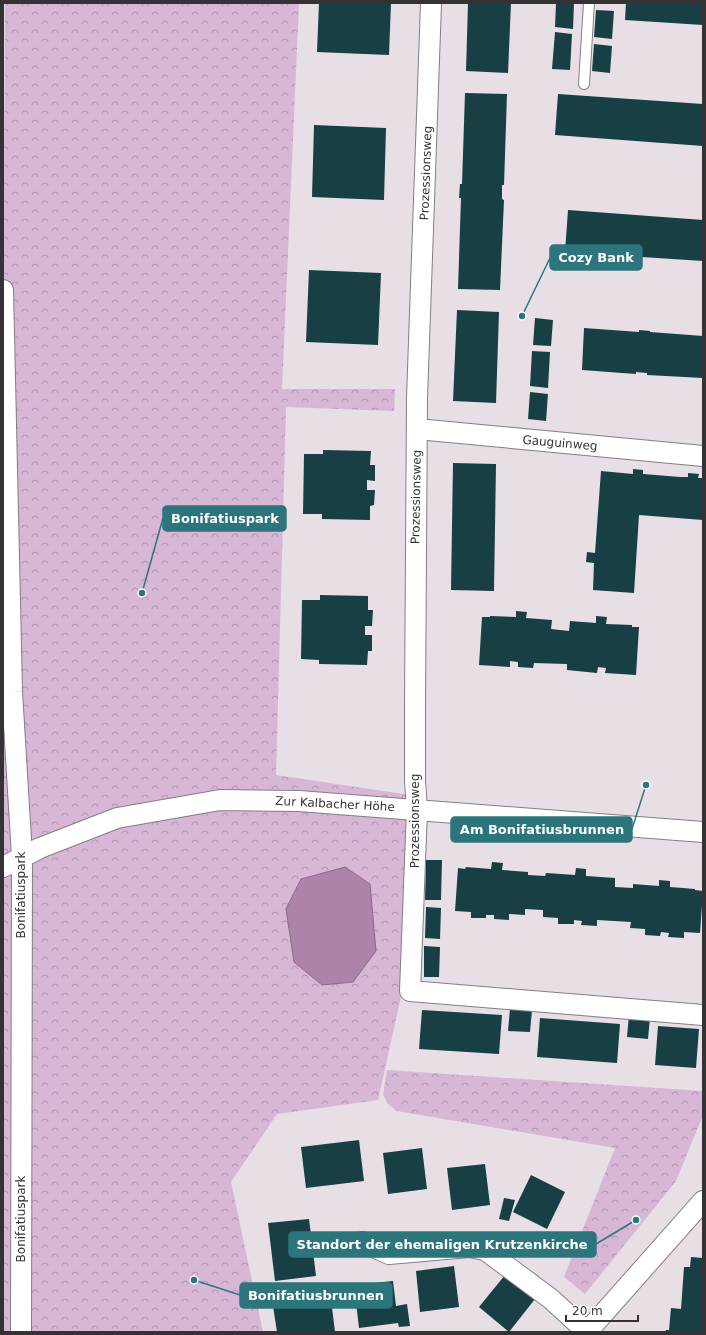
<svg xmlns="http://www.w3.org/2000/svg" width="706" height="1335" viewBox="0 0 706 1335" font-family="'DejaVu Sans',sans-serif">
<style>
.park{fill:url(#park-crowns)}
.water{fill:#ad83ab;stroke:#896b88}
.building{fill:#173f44}
.lines{fill:none;stroke-linecap:round;stroke-linejoin:round}
.lane-casing{stroke:#857d84;stroke-width:12}
.street-casing{stroke:#857d84;stroke-width:22}
.lane{stroke:#fff;stroke-width:10}
.street{stroke:#fff;stroke-width:20}
.labels{text-anchor:middle;dominant-baseline:central;stroke-width:4;stroke-linejoin:round;paint-order:stroke}
.street-label{font-size:12px;fill:#353235;stroke:#fff}
.leader{fill:none;stroke:#2c757d;stroke-width:1.5}
.callout-dot{fill:#2c757d;stroke:#fff;stroke-width:1.5}
.callout{fill:#2c757d;stroke:#2c757d;stroke-width:1.5}
.callout-label{font-size:13px;text-anchor:middle;font-weight:bold;fill:#fff}
</style>
<defs>
<pattern id="park-crowns" width="20" height="18" patternUnits="userSpaceOnUse"><rect width="20" height="18" fill="#d8b6d6"/><path d="M2 6a3 3 0 1 1 6 0M12 15a3 3 0 1 1 6 0" fill="none" stroke="#b095ae"/></pattern>
</defs>
<rect width="100%" height="100%" fill="#e7dee6"/>
<path class="park" d="M5 3H299L282 389H395L394 411 286 407 276 775 410 795 402 992 378 1100 277 1114 231 1182 263 1332H3V362Z
M387 1070 703 1091V1115L676 1181 585 1294 564 1277 615 1148 397 1111 389 1105 383 1095Z"/>
<path class="water" d="M345 867 370 884 376 951 353 982 322 985 294 962 286 909 301 879Z"/>
<path class="building" d="M319 3H391L389 55 317 52Z
M468 3H511L508 73 466 71Z
M556 3H574L573 29 555 27Z
M626 3H703V25L625 20Z
M596 10 614 11 612 39 594 37Z
M555 32 572 34 570 70 552 69Z
M594 44 612 46 610 73 592 71Z
M465 93 507 94 504 185H502V199L504 200 500 290 458 289 461 198H459L460 184H462Z
M558 94 703 104V146L555 135Z
M314 125 386 128 384 200 312 197Z
M568 210 703 220V261L565 252Z
M309 270 381 273 378 345 306 342Z
M457 310 499 312 496 403 453 401Z
M535 318 553 320 551 346 533 345Z
M584 328 639 332V330L650 331V332L703 336V378L647 375V373L636 372V374L582 370Z
M532 351 550 352 548 388 530 386Z
M530 392 548 394 546 421 528 419Z
M323 450 371 451 370 465H375V481L367 480V490H375L374 505 370 506V520L322 519V514H303L304 454H323Z
M453 463 496 464 494 591 451 590Z
M633 469 643 470V474L680 477H688V473L699 474 698 478H703V520L639 515 634 593 593 590 594 563 586 562 587 552 595 553 601 471 633 474Z
M320 595 368 596V610H373L372 626H365V635H372V651H368L367 665 319 664V660L301 659 302 600H320Z
M516 611 527 612 526 618 552 620 551 629 569 631 570 621 596 623V616L607 617 606 624 632 625V627H639L636 675 605 673 606 668 598 667 597 673 567 670V664L534 663 533 668 518 667V662L510 661V667L479 665 482 617H490V616L516 617Z
M426 860H442L441 900H425Z
M492 862 503 863 502 870 528 872V875L545 876 546 873 575 875 576 868 586 869V876L615 878V887L633 888V884L659 886V880L670 881V887L695 889V890L703 891 700 933 684 932V938L668 937 669 933 661 932 660 936 645 935V929L630 928 631 922 597 920V926L581 925 582 921 574 920V924H558V918L543 917V910L525 909V915L509 914V920L494 919V915H486V918H471V912L455 911 458 868 465 869 466 867 491 869Z
M426 907 441 908 440 939 425 938Z
M424 946 440 947 439 977H424Z
M510 1009 532 1010 530 1032 508 1031Z
M422 1010 502 1015 499 1054 419 1049Z
M629 1015 650 1017 648 1039 627 1037Z
M540 1018 620 1024 617 1063 537 1057Z
M658 1026 699 1029 696 1068 655 1065Z
M359 1140 364 1181 306 1188 301 1147Z
M422 1148 427 1189 388 1194 383 1153Z
M485 1164 490 1205 452 1210 447 1168Z
M531 1175 565 1192 547 1229 513 1212Z
M504 1198 515 1200 509 1221 499 1219Z
M309 1219 316 1276 275 1281 268 1223Z
M691 1257 703 1258V1332H665L666 1330H669L671 1308 681 1309 684 1267H690Z
M454 1266 459 1307 420 1312 416 1271Z
M505 1275 535 1299 509 1332 479 1307Z
M393 1281 396 1306 407 1304 410 1326 399 1327 398 1323 359 1328 354 1285Z
M331 1299 335 1332H277L273 1306Z"/>
<g class="lines">
<defs>
<path id="lane" d="M584 84 589 3"/>
<path id="street" d="M431 3 417 398 415 706V781L417 809 410 991 703 1015
M3 290 12 692 22 856 21 1332
M417 429 703 456
M3 867 40 848 117 818 220 800 299 801 703 832
M362 1242 389 1254 469 1247 485 1250 551 1299 587 1332
M587 1332 703 1201"/>
</defs>
<use href="#lane" class="lane-casing"/>
<use href="#street" class="street-casing"/>
<use href="#lane" class="lane"/>
<use href="#street" class="street"/>
</g>
<g class="labels">
<g class="street-label">
<text transform="translate(426 173) rotate(-88)">Prozessionsweg</text>
<text transform="translate(560 443) rotate(5)">Gauguinweg</text>
<text transform="translate(416 497) rotate(-89)">Prozessionsweg</text>
<text transform="translate(335 804) rotate(3)">Zur Kalbacher Höhe</text>
<text transform="translate(415 821) rotate(-90)">Prozessionsweg</text>
<text transform="translate(21 895) rotate(-90)">Bonifatiuspark</text>
<text transform="translate(21 1219) rotate(-90)">Bonifatiuspark</text>
</g>
</g>
<path class="leader" d="M522 316L550 258M142 593L163 518M646 785L632 829M636 1220L596 1244M194 1280L240 1295"/>
<g class="callout-dot">
<circle cx="522" cy="316" r="4"/>
<circle cx="142" cy="593" r="4"/>
<circle cx="646" cy="785" r="4"/>
<circle cx="636" cy="1220" r="4"/>
<circle cx="194" cy="1280" r="4"/>
</g>
<g class="callout">
<rect x="550" y="245" width="92" height="25" rx="4"/>
<rect x="163" y="506" width="123" height="25" rx="4"/>
<rect x="451" y="817" width="181" height="25" rx="4"/>
<rect x="289" y="1232" width="307" height="25" rx="4"/>
<rect x="240" y="1283" width="152" height="25" rx="4"/>
</g>
<g class="callout-label">
<text x="596" y="262">Cozy Bank</text>
<text x="225" y="523">Bonifatiuspark</text>
<text x="542" y="834">Am Bonifatiusbrunnen</text>
<text x="442" y="1249">Standort der ehemaligen Krutzenkirche</text>
<text x="316" y="1300">Bonifatiusbrunnen</text>
</g>
<rect width="706" height="1335" fill="none" stroke="#353235" stroke-width="8"/>
<path d="M566 1315v6h72v-6" fill="none" stroke="#353235" stroke-width="2"/>
<text x="572" y="1315" font-size="12" fill="#353235" stroke="#ffffff" stroke-width="3" paint-order="stroke">20 m</text>
</svg>
